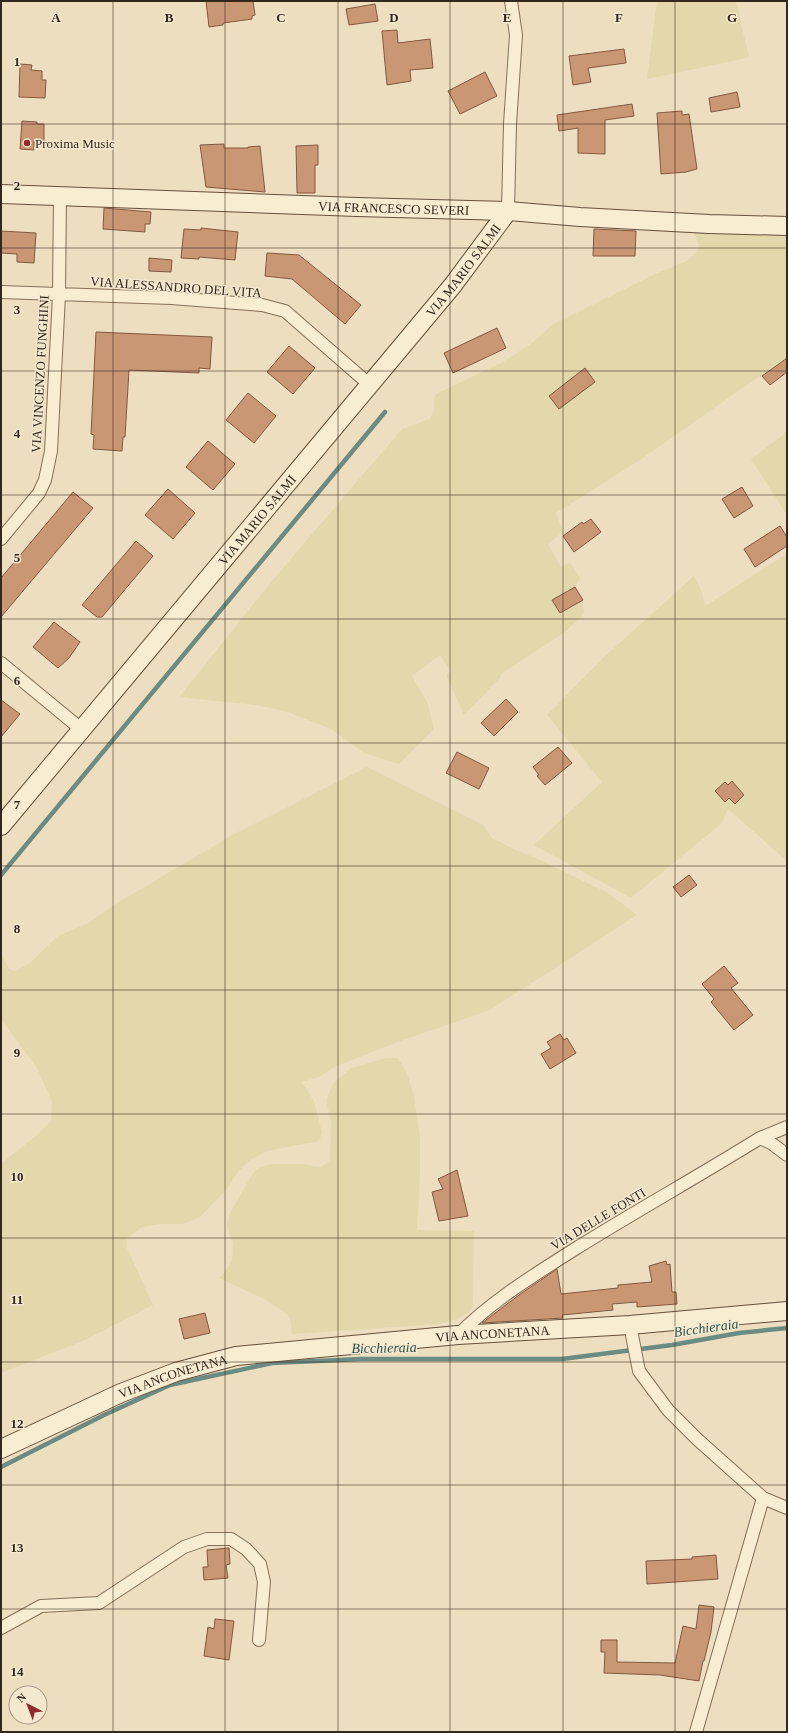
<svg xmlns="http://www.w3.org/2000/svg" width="788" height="1733" viewBox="0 0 788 1733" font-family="Georgia,serif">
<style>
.farmland{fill:#e2d8ac}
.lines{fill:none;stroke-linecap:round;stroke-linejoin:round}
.stream{stroke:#6a8c82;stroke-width:4.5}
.building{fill:#ca9775;stroke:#83583e}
.street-casing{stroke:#856f58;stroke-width:14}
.secondary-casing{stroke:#66503b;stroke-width:20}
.street{stroke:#f8ecd1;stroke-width:12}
.secondary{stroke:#f8ecd1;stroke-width:18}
.grid{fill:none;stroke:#34271c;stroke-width:1;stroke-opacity:0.55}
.poi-dot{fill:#92292c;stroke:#f4e8ce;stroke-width:1.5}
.labels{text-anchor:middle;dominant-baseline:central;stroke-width:3;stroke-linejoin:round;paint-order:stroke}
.poi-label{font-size:13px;fill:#34271c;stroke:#f4e8ce;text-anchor:start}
.street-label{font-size:13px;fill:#34271c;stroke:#f4e8ce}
.water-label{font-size:14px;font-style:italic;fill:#2b5451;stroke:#f4e8ce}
.grid-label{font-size:13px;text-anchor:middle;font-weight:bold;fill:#34271c;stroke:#f4e8ce;stroke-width:3;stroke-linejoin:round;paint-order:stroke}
</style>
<rect width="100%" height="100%" fill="#eddebf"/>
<path class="farmland" d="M657 1H735L739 10 742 28 749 56 747 58 647 79Z
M692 229 787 234V357L640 460 556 513 563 532 548 544 561 567 570 563 580 578 575 587 553 600 560 613 583 600 584 613 581 617 565 632 501 674 500 678 464 715 446 675 451 671 440 655 412 676 427 702 434 729 399 764 364 753 331 729 288 712 256 705 189 698 180 696 271 582 402 429 430 419 434 410V399L436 394 503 362 532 343 552 325 655 274 687 261 698 250 699 244Z
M787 432V515L751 459Z
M787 554V861L728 809 722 823 631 898 534 845 602 782 547 715 603 658 694 576 701 590 705 606Z
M367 767 483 825 492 838 518 851 538 859 608 893 637 915 490 1010 403 1040 334 1067 319 1077 302 1082 314 1101 322 1133 319 1141 267 1151 250 1160 237 1173 227 1189 200 1217 183 1224H161L142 1227 127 1239 126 1246 153 1305 85 1340 1 1373V1164L38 1134 51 1121 52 1102 37 1068 1 1019V952L9 969 16 971 30 963 58 936 88 923 114 905 234 834Z
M386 1058H398L407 1073 414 1096 420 1138V1177L417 1230 474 1231 473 1306 469 1312 457 1319 439 1324 292 1334 290 1318 286 1313 264 1299 219 1278 225 1272 232 1260 233 1243 227 1226 230 1213 253 1173 260 1167 271 1164H300L321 1167 330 1160 331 1122 326 1100 333 1084 351 1068Z"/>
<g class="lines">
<path class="stream" d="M1 875 385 412
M1 1467 104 1415 170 1385 272 1363 361 1359H562L672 1345 739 1333 787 1328"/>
</g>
<path class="building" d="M206 1H253L255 15 252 16V19L223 23V25L209 27Z
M375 4 378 21 349 25 346 9Z
M397 30 398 43 430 39 433 68 410 70 411 81 387 85 382 31Z
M624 49 626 63 588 68 591 82 573 85 569 56Z
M20 64 32 65 31 70 42 71V80H46L45 98 19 97Z
M485 72 497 96 460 114 448 91Z
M737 92 740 107 711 112 709 98Z
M632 104 634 116 605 120V154L578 153V128L559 131 557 115Z
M682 111V115L689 114 697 169 686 172 661 174 657 113Z
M22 121 37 122V124H44V142L34 141V150L20 149Z
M224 144V148H248V147L260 146 265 192 206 187 200 145Z
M318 145V165H315V193H297L296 146Z
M104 208 151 212 150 224H145V232L103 229Z
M201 228 238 232 235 260 199 257V259L181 258 184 229 201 230Z
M594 229 636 231 635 256H593Z
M1 231 36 233 34 263 17 262V254L1 253Z
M267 253 299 255 361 305 345 324 292 279 265 276Z
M149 258 172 260 171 272 149 271Z
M497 328 506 348 453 373 444 353Z
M96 332 212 337 210 369 199 368V373L129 370 125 437H123L122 451 93 449 94 435 91 434Z
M289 346 315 368 293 394 267 372Z
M787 358V372L770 385 762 376Z
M585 368 595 382 559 409 549 396Z
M248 393 276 416 254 443 226 420Z
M208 441 235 464 213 490 186 467Z
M742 487 753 506 734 518 722 499Z
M168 489 195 513 173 539 145 515Z
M73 492 93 508 1 617V578Z
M591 519 601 532 574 552 563 536 582 522 583 524Z
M780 526 787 537V546L755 567 744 549Z
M136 541 153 556 102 617H97L82 605Z
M575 587 583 600 560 613 552 600Z
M54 622 80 642 69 658 58 668 33 647Z
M506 699 518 712 494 736 481 723Z
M1 700 20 714 1 737Z
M558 747 572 763 545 785 537 776 539 775 533 767Z
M457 752 489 768 479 789 446 773Z
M732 781 744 795 735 804 729 798 725 802 715 791 725 782 728 785Z
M689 875 697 885 681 897 673 887Z
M724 966 738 983 731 988 753 1015 734 1030 711 1002 714 999 702 984Z
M560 1034 564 1040 567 1038 576 1053 550 1069 541 1054 551 1048 547 1042Z
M457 1170 468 1216 439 1221 432 1192 443 1189 438 1179Z
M666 1261 667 1265 670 1264 672 1292H676L677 1304 637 1307V1302L612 1304 613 1310 562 1315 563 1318 482 1323 519 1295 557 1269 561 1294 618 1288V1285L652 1282 649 1266Z
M205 1313 210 1333 184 1339 179 1319Z
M229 1548 230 1564 226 1565 228 1578 204 1580 203 1567H208L207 1550Z
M716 1555 718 1579 647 1584 646 1561 692 1559V1557Z
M699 1605 714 1607 711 1632 704 1661H703L699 1681 660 1675 604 1673 605 1652H601V1640H617V1662L675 1663 683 1626 696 1629Z
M215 1619 234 1621 229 1660 204 1656 208 1627 214 1629Z"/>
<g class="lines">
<defs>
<path id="street" d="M508 211 510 124 516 35 511 1
M1 292 171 298 262 305 285 311 370 385
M1 539 39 493 45 480 51 451 59 295 60 195
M1 663 81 729
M760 1138 771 1143 787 1155
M630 1325 639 1371 668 1410 697 1439 763 1498 787 1508
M458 1335C493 1300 534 1275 575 1249 636 1211 699 1176 760 1138L787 1127
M1 1628 41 1606 99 1603 184 1547 207 1539H231L246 1549 260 1564 264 1582 259 1640
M696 1732 763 1498"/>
<g id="secondary">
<path id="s1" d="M1 194 357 207 508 211 580 217 709 224 787 226"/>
<path id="s2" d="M1 826 453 285 508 211"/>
<path id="s3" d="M1 1449 121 1393 176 1372 236 1356 458 1335 630 1325 787 1311"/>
</g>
</defs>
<use href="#street" class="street-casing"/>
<use href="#secondary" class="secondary-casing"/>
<use href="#street" class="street"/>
<use href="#secondary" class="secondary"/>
</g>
<path class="grid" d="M113 1V1732M225 1V1732M338 1V1732M450 1V1732M563 1V1732M675 1V1732M1 124H787M1 248H787M1 371H787M1 495H787M1 619H787M1 743H787M1 866H787M1 990H787M1 1114H787M1 1238H787M1 1362H787M1 1485H787M1 1609H787"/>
<circle class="poi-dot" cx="27" cy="143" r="4"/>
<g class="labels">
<g class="poi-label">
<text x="35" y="143">Proxima Music</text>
</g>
<g class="street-label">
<text stroke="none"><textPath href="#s1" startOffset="393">VIA FRANCESCO SEVERI</textPath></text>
<text stroke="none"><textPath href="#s2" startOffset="723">VIA MARIO SALMI</textPath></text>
<text transform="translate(176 287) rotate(4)">VIA ALESSANDRO DEL VITA</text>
<text transform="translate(40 374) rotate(-87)">VIA VINCENZO FUNGHINI</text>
<text stroke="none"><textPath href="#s2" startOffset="399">VIA MARIO SALMI</textPath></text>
<text transform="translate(598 1219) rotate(-31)">VIA DELLE FONTI</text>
<text stroke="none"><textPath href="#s3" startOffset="511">VIA ANCONETANA</textPath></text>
<text stroke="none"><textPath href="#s3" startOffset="187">VIA ANCONETANA</textPath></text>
</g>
<g class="water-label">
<text transform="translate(706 1328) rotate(-8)">Bicchieraia</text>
<text transform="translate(384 1348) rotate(-1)">Bicchieraia</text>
</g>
</g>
<g class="grid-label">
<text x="56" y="22">A</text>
<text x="169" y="22">B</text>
<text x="281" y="22">C</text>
<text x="394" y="22">D</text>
<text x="507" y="22">E</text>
<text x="619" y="22">F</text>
<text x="732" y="22">G</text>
<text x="17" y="66">1</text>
<text x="17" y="190">2</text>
<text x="17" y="314">3</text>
<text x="17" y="438">4</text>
<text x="17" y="562">5</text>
<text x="17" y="685">6</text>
<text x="17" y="809">7</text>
<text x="17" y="933">8</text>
<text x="17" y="1057">9</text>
<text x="17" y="1181">10</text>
<text x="17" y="1304">11</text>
<text x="17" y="1428">12</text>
<text x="17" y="1552">13</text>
<text x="17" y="1676">14</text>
</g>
<rect width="788" height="1733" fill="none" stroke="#34271c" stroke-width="4"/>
<g transform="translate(28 1705) rotate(318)"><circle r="19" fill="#f4e8ce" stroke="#a79b87"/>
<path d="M0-3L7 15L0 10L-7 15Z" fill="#92292c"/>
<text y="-6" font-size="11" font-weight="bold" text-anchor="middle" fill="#34271c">N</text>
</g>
</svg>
